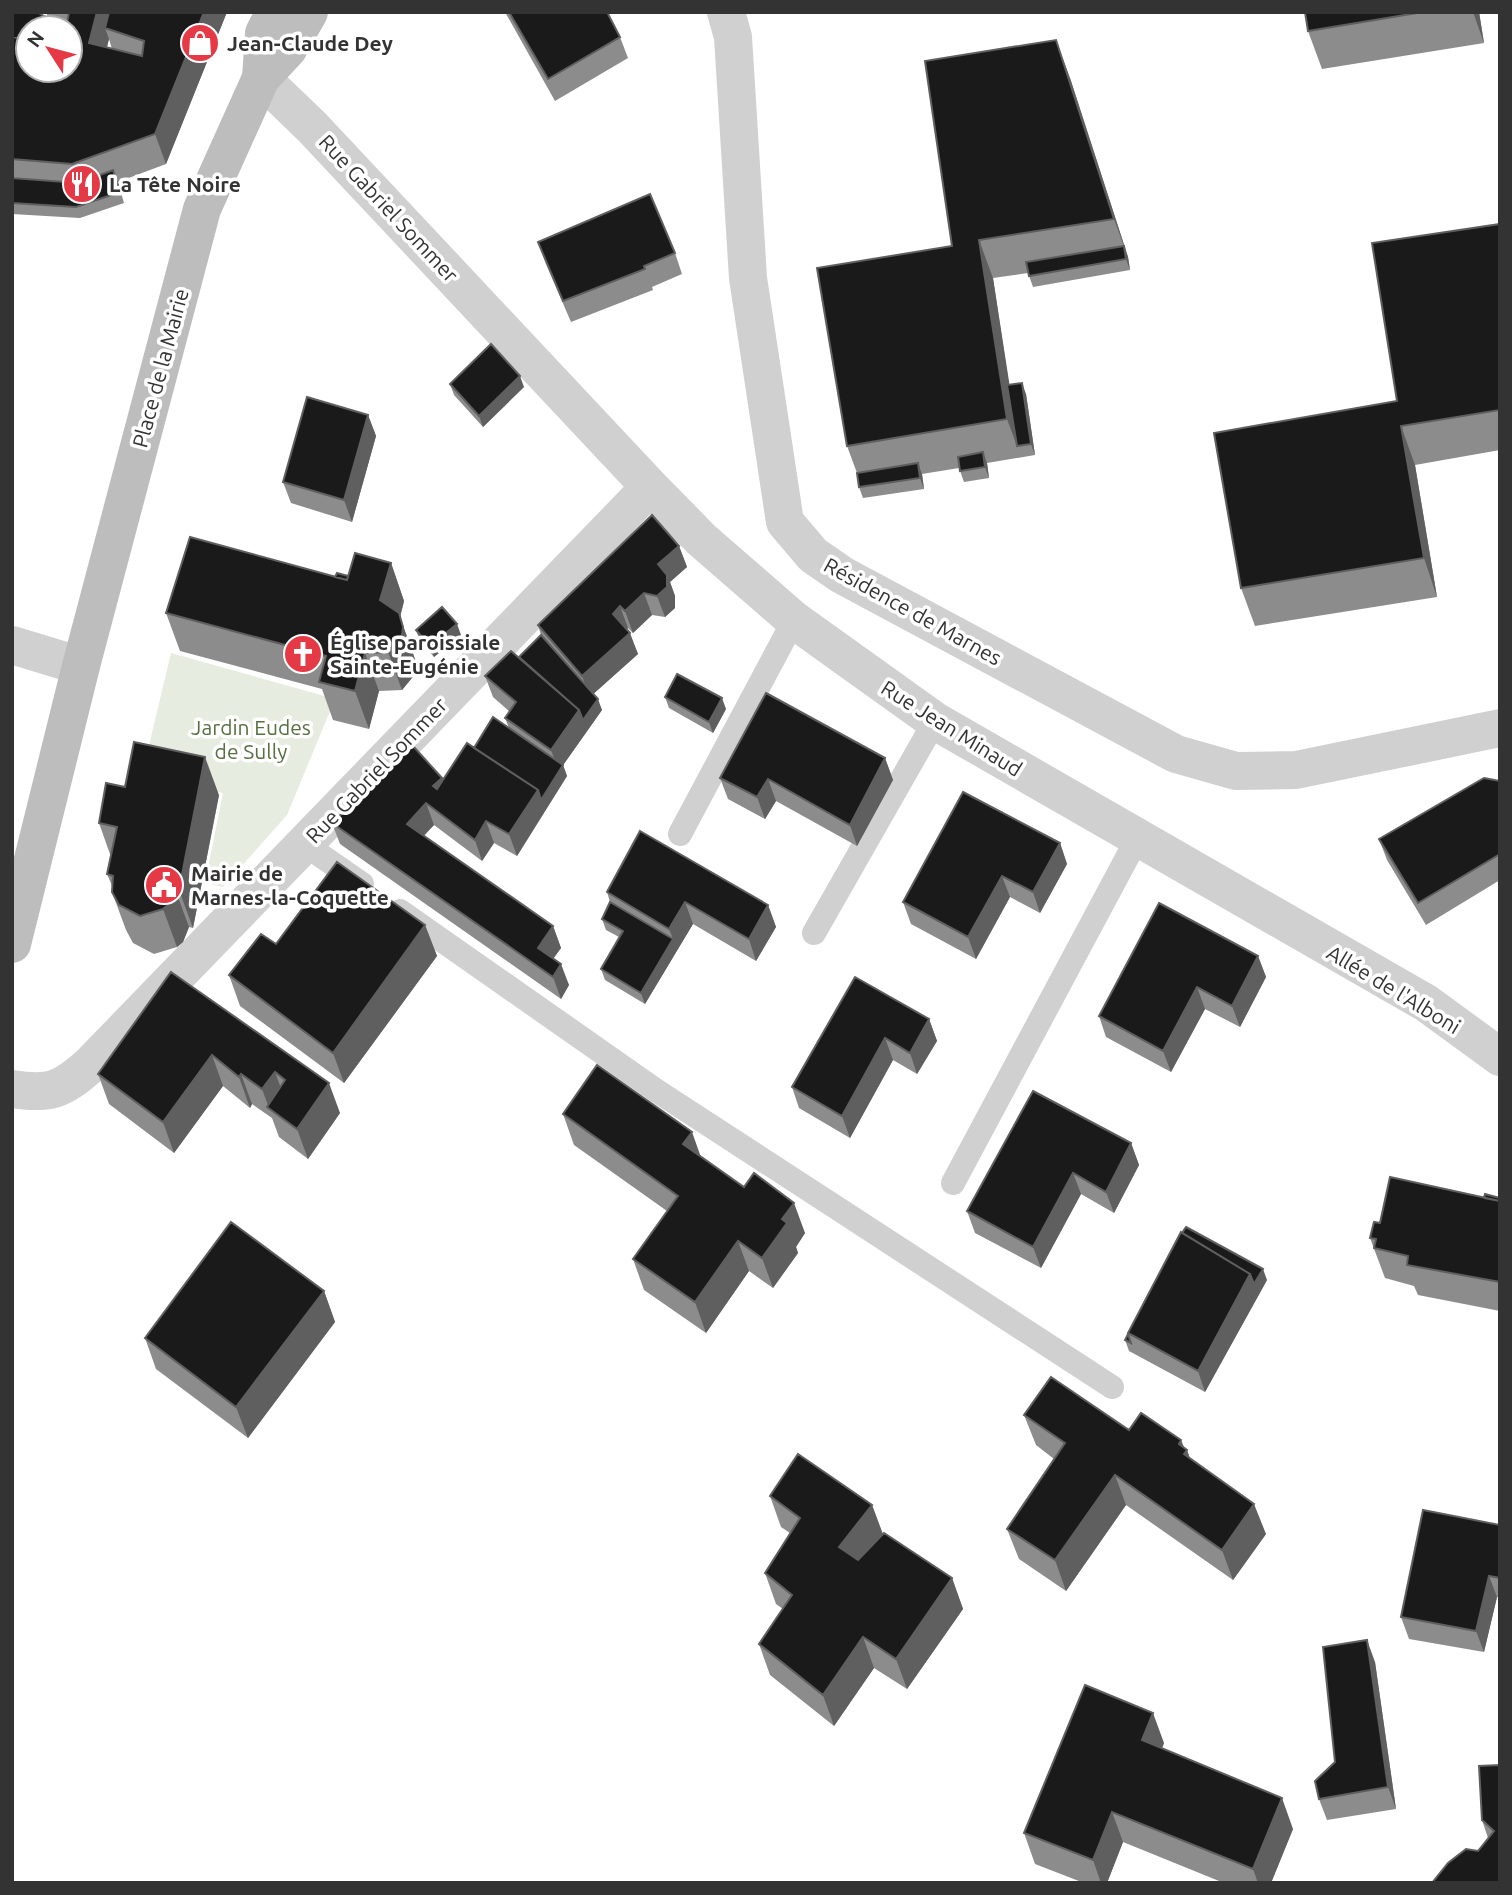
<svg xmlns="http://www.w3.org/2000/svg" width="1512" height="1895" viewBox="0 0 1512 1895" font-family="Ubuntu,sans-serif">
<style>
.garden{fill:#e6ecdf}
.lines{fill:none;stroke-linecap:round;stroke-linejoin:round}
.lane{stroke:#d0d0d0;stroke-width:24}
.street{stroke:#d0d0d0;stroke-width:38}
.secondary{stroke:#bdbdbd;stroke-width:38}
.wall{fill:#8c8c8c;fill-rule:evenodd}
.shaded-wall{fill:#5f5f5f}
.building{fill:#1a1a1a;stroke:#5f5f5f;stroke-width:2}
.labels{text-anchor:middle;dominant-baseline:central;stroke-width:7;stroke-linejoin:round;paint-order:stroke}
.poi-label{font-size:21px;font-weight:bold;fill:#333;stroke:#fff;text-anchor:start}
.street-label{font-size:21px;fill:#333;stroke:#fff}
.park-label{font-size:21px;fill:#56703f;stroke:#fff}
</style>
<rect width="100%" height="100%" fill="#fff"/>
<path class="garden" d="M171 653 335 699 287 815 223 887 205 883 223 793 142 775Z"/>
<g class="lines">
<path class="lane" d="M680 834 794 620
M304 844 362 884
M400 911 657 1091 1112 1387
M814 933 935 721
M953 1183 1137 839"/>
<path class="street" d="M726 12 733 37 748 278 785 522 813 555 842 575 1176 754 1236 771 1296 770 1500 728
M261 78 312 127 650 487 702 540 794 620 935 721 1426 1003 1500 1057
M12 645 81 666
M12 1089C50 1095 62 1090 90 1065L650 487"/>
<path class="secondary" d="M261 78 264 33 275 12
M12 944 81 666 202 209 261 78 288 49 309 12"/>
</g>
<path class="wall" d="M12 12 49 19 46 12H227L166 164 118 182 124 203 80 218 12 214ZM109 39 112 49 107 47Z
M505 12H607L620 37 628 58 555 101Z
M1305 12H1479L1484 43 1322 69 1308 31Z
M1070 78 1128 257 1130 270 1033 287 1028 273 993 278 1009 385 1026 394 1035 455 987 463 989 478 964 482 959 468 922 474 924 489 863 498 859 487 857 473 847 446 952 246Z
M1500 224V450L1415 465 1437 597 1255 626 1241 588 1397 401Z
M538 242 675 253 682 274 652 287 653 290 571 322 546 264Z
M450 384 524 387 483 427 454 395Z
M368 415 376 436 352 522 291 503 283 482Z
M679 546 687 567 670 582 675 596V608L665 617 652 615 633 633 628 628 627 629 638 654 593 694 602 710 563 765 567 776 517 856 494 843 482 861 434 825 424 836 553 926 561 948 553 958 569 985 561 999 340 844 332 823 442 778 443 780 474 748 509 728 505 718 510 712 493 697 485 676 519 657 541 635 538 625Z
M391 563 404 601 400 617 417 665 416 673 402 690 379 691 369 729 333 720 322 689 180 651 166 613 335 577 348 576Z
M416 630 461 635 434 657 420 641Z
M665 697 726 709 713 733 669 708Z
M885 758 893 780 857 846 776 801 765 819 728 799 720 778Z
M1500 781V880L1426 925 1387 860 1379 839Z
M125 787 219 795 193 928 189 927 183 942 177 947 154 954 133 943 126 930 112 892 113 888 107 874 111 857 99 823Z
M1060 843 1067 864 1040 913 1010 897 976 959 911 924 903 902Z
M607 892 768 905 776 927 756 961 693 924 645 1004 605 980 601 969 619 937 606 930 602 919 610 902Z
M425 925 437 956 344 1083 240 1006 229 975 276 944Z
M1258 956 1266 977 1240 1027 1205 1009 1171 1072 1106 1037 1099 1016Z
M171 972 340 1113 308 1159 279 1137 272 1118 252 1104 250 1108 223 1086 174 1153 109 1104 98 1074Z
M855 977 929 1019 937 1041 917 1074 893 1060 850 1138 799 1108 792 1087Z
M563 1114 701 1157 805 1233 796 1247 798 1253 773 1288 749 1271 706 1333 644 1290 633 1259 667 1211 574 1145Z
M1131 1143 1139 1165 1114 1213 1081 1194 1041 1268 975 1233 967 1211Z
M1484 1198H1500V1311L1418 1295 1414 1286 1385 1278 1370 1238 1380 1223Z
M1267 1280 1205 1392 1129 1351 1125 1340 1128 1334V1333Z
M324 1291 335 1322 248 1438 156 1369 145 1338Z
M1024 1415 1129 1430 1184 1448 1187 1450 1190 1459 1266 1534 1233 1580 1126 1505 1066 1591 1019 1559 1007 1529 1054 1459 1036 1445Z
M770 1496 872 1505 883 1534 952 1578 963 1609 907 1689 874 1668 834 1726 770 1675 759 1644 783 1609 776 1604 765 1573 790 1533 781 1527Z
M1500 1525V1598L1497 1597 1484 1652 1409 1639 1401 1617Z
M1375 1662 1396 1809 1327 1820 1319 1799Z
M1164 1743 1162 1748 1293 1829 1271 1883H1224L1123 1842 1107 1883H1084L1035 1864 1024 1833Z
M1500 1765V1883L1478 1851 1488 1838 1482 1820Z"/>
<path class="shaded-wall" d="M97 12H115L105 28 109 39 100 73 89 43Z
M204 12H227L166 164 155 134Z
M1473 12H1479L1484 43Z
M1056 40 1070 78 1128 257 1114 219Z
M979 240 993 278 1019 446H1017L1007 419Z
M1124 246 1128 257 1130 270 1126 259Z
M520 376 524 387 483 427 479 416Z
M1022 383 1026 394 1035 455 1031 444Z
M368 415 376 436 352 522 344 500Z
M1401 426 1415 465 1437 597 1424 558Z
M983 452 987 463 989 478 985 467Z
M918 463 922 474 924 489 920 478Z
M679 546 687 567 670 582 675 596V608L665 617 657 596 658 564Z
M391 563 404 601 400 617 417 665 416 673 402 690 388 652 380 600Z
M644 593 652 615 633 633 625 611Z
M620 606 628 628 621 635 613 614Z
M457 624 461 635 434 657 430 646Z
M630 633 638 654 590 697 582 676Z
M365 653 379 691 369 729 355 691Z
M722 698 726 709 713 733 709 722Z
M598 699 602 710 559 771 551 750 579 710Z
M205 757 219 795 193 928 179 890Z
M885 758 893 780 857 846 850 825Z
M563 765 567 776 517 856 509 834 538 790Z
M442 778 450 799 433 786Z
M768 779 776 801 765 819 757 797Z
M426 803 434 825 414 845 407 824Z
M486 821 494 843 482 861 475 840Z
M1060 843 1067 864 1040 913 1033 892Z
M1002 876 1010 897 976 959 968 937Z
M175 889 189 927 183 942 177 947 163 909Z
M685 902 693 924 645 1004 641 993 673 939 669 929Z
M768 905 776 927 756 961 749 939Z
M425 925 437 956 344 1083 333 1053Z
M553 926 561 948 546 969 538 948Z
M1258 956 1266 977 1240 1027 1232 1006Z
M561 964 569 985 561 999 553 977Z
M1197 987 1205 1009 1171 1072 1163 1051Z
M929 1019 937 1041 917 1074 910 1053Z
M885 1038 893 1060 850 1138 842 1116Z
M212 1055 223 1086 174 1153 163 1122Z
M275 1072 286 1102 269 1108 262 1089Z
M241 1074 252 1104 250 1108 239 1077Z
M329 1083 340 1113 308 1159 297 1129Z
M692 1132 703 1163 683 1144Z
M1131 1143 1139 1165 1114 1213 1106 1192Z
M1073 1173 1081 1194 1041 1268 1033 1247Z
M794 1203 805 1233 796 1247 798 1253 773 1288 762 1258 782 1219Z
M738 1241 749 1271 706 1333 695 1302Z
M1263 1269 1267 1280 1205 1392 1198 1371 1250 1274Z
M324 1291 335 1322 248 1438 236 1407Z
M1181 1440 1186 1452 1187 1450 1198 1481 1179 1444Z
M1115 1475 1126 1505 1066 1591 1055 1560Z
M1254 1504 1266 1534 1233 1580 1222 1550Z
M872 1505 883 1535 850 1577 839 1547Z
M1489 1576 1497 1597 1484 1652 1476 1631Z
M952 1578 963 1609 907 1689 896 1659Z
M863 1637 874 1668 834 1726 823 1695Z
M1367 1640 1375 1662 1396 1809 1388 1787Z
M1153 1713 1164 1743 1153 1770 1142 1740Z
M1282 1798 1293 1829 1271 1883H1258L1253 1869Z
M1112 1812 1123 1842 1107 1883H1101L1093 1860Z"/>
<path class="building" d="M12 12H37L49 19 67 23 66 28H28V39L12 37Z
M69 12H97L89 43 142 56 144 41 105 28 109 12H204L155 134 72 164 12 159V37L28 39V70H70V28H66Z
M509 12H607L620 37 548 79Z
M1305 12H1423L1308 31Z
M1056 40 1114 219 979 240 1007 419 847 446 817 268 952 246 925 61Z
M113 170 120 192 76 207 12 203V178L79 183Z
M650 194 675 253 644 266 645 269 563 301 538 242Z
M1500 224V410L1401 426 1424 558 1241 588 1214 433 1397 401 1372 243Z
M1124 246 1126 259 1029 276 1026 262Z
M491 344 520 376 479 416 450 384Z
M1022 383 1031 444 1017 446 1007 385Z
M307 397 368 415 344 500 283 482Z
M983 452 985 467 960 471 958 457Z
M918 463 920 478 859 487 857 473Z
M652 515 679 546 658 564 667 575V587L657 596 644 593 625 611 620 606 613 614 630 633 582 676 538 625Z
M190 537 347 580 355 553 391 563 380 600 399 613 403 627 402 635 388 652 365 653 355 691 319 682 326 656 166 613Z
M337 573 348 576 347 580 335 577Z
M442 607 457 624 430 646 416 630Z
M541 635 598 699 583 720 579 710 519 657Z
M511 651 579 710 551 750 505 718 516 702 485 676Z
M677 674 722 698 709 722 665 697Z
M766 693 885 758 850 825 768 779 757 797 720 778Z
M493 717 563 765 541 800 538 790 474 748Z
M134 742 205 757 179 890 175 889 169 904 163 909 140 916 119 905 112 892 113 876 107 874 117 827 99 823 106 783 125 787Z
M467 743 538 790 509 834 486 821 475 840 426 803 407 824 553 926 538 948 561 964 553 977 332 823 413 746 442 778 433 786 437 789Z
M1484 778 1500 781V854L1418 903 1379 839Z
M963 792 1060 843 1033 892 1002 876 968 937 903 902Z
M640 831 768 905 749 939 685 902 669 929 607 892Z
M337 862 425 925 333 1053 229 975 261 934 276 944Z
M610 902 673 939 641 993 601 969 623 931 602 919Z
M1159 903 1258 956 1232 1006 1197 987 1163 1051 1099 1016Z
M171 972 329 1083 297 1129 267 1107 285 1080 275 1072 262 1089 241 1074 239 1077 212 1055 163 1122 98 1074Z
M855 977 929 1019 910 1053 885 1038 842 1116 792 1087Z
M597 1065 692 1132 683 1144 744 1187 754 1173 794 1203 782 1219 787 1223 762 1258 738 1241 695 1302 633 1259 678 1196 563 1114Z
M1033 1091 1131 1143 1106 1192 1073 1173 1033 1247 967 1211Z
M1390 1177 1500 1201V1282L1407 1265 1408 1256 1374 1248 1376 1239 1370 1238 1374 1222 1380 1223Z
M1485 1194 1500 1198V1201L1484 1198Z
M231 1222 324 1291 236 1407 145 1338Z
M1186 1227 1263 1269 1254 1284 1250 1274 1182 1233Z
M1181 1232 1250 1274 1198 1371 1128 1333Z
M1128 1334 1131 1343 1125 1340Z
M1051 1377 1129 1430 1141 1413 1181 1440 1179 1444 1187 1450 1184 1454 1254 1504 1222 1550 1115 1475 1055 1560 1007 1529 1065 1443 1024 1415Z
M798 1454 872 1505 839 1547 858 1560 884 1533 952 1578 896 1659 863 1637 823 1695 759 1644 792 1595 765 1573 800 1518 770 1496Z
M1423 1510 1500 1525V1578L1489 1576 1476 1631 1401 1617Z
M1367 1640 1388 1787 1319 1799 1315 1781 1335 1762 1323 1647Z
M1085 1685 1153 1713 1142 1740 1282 1798 1253 1869 1112 1812 1093 1860 1024 1833Z
M1500 1765V1883H1432L1448 1863 1466 1849 1478 1851 1494 1831 1482 1820 1479 1766Z"/>
<defs>
<symbol id="shop-disc" viewBox="-11 -11 22 22"><circle r="9.5" fill="#e63946" stroke="#fff"/><path d="M-5-2.5h2.3a2.7 3.5 0 0 1 5.4 0H5L5.5 6h-11ZM-1.5-2.5h3a1.5 2.3 0 0 0-3 0Z" fill="#fff"/></symbol>
<symbol id="restaurant-disc" viewBox="-11 -11 22 22"><circle r="9.5" fill="#e63946" stroke="#fff"/><path d="M-5-6h1v4h1v-4h1v4h1v-4h1v5L-1.5 .5V6h-2V.5L-5-1ZM5-6V6H3V1.5H1.5Q1.5-4 5-6Z" fill="#fff"/></symbol>
<symbol id="church-disc" viewBox="-11 -11 22 22"><circle r="9.5" fill="#e63946" stroke="#fff"/><path d="M-1.2-6h2.4v3.5h3.3v2.4h-3.3V6h-2.4V-.1h-3.3v-2.4h3.3Z" fill="#fff"/></symbol>
<symbol id="civic-disc" viewBox="-11 -11 22 22"><circle r="9.5" fill="#e63946" stroke="#fff"/><path d="M-.6-6.5H3V-4.5H.6V-3L4-1V1h2V6H-6V1h2V-1L-.6-3ZM-1.2 2.5V6h2.4V2.5Z" fill="#fff"/></symbol>
</defs>
<g fill-rule="evenodd">
<use href="#shop-disc" x="178" y="21" width="44" height="44"/>
<use href="#restaurant-disc" x="60" y="162" width="44" height="44"/>
<use href="#church-disc" x="281" y="632" width="44" height="44"/>
<use href="#civic-disc" x="142" y="863" width="44" height="44"/>
</g>
<g class="labels">
<g class="poi-label">
<text x="227" y="43">Jean-Claude Dey</text>
<text x="109" y="184">La Tête Noire</text>
<text x="330" y="642">Église paroissiale<tspan x="330" dy="24">Sainte-Eugénie</tspan></text>
<text x="191" y="873">Mairie de<tspan x="191" dy="24">Marnes-la-Coquette</tspan></text>
</g>
<g class="street-label">
<text transform="translate(389 208) rotate(47)">Rue Gabriel Sommer</text>
<text transform="translate(160 368) rotate(-75)">Place de la Mairie</text>
<text transform="translate(913 611) rotate(29)">Résidence de Marnes</text>
<text transform="translate(952 728) rotate(32)">Rue Jean Minaud</text>
<text transform="translate(376 770) rotate(-46)">Rue Gabriel Sommer</text>
<text transform="translate(1394 989) rotate(31)">Allée de l'Alboni</text>
</g>
<g class="park-label">
<text x="251" y="727">Jardin Eudes<tspan x="251" dy="24">de Sully</tspan></text>
</g>
</g>
<rect width="1512" height="1895" fill="none" stroke="#333333" stroke-width="28"/>
<g transform="translate(49 49) rotate(306)"><circle r="33" fill="#ffffff" stroke="#adadad" stroke-width="2"/>
<path d="M0-5L12 26L0 18L-12 26Z" fill="#e63946"/>
<text y="-10" font-size="19" font-weight="bold" text-anchor="middle" fill="#333333">N</text>
</g>
</svg>
